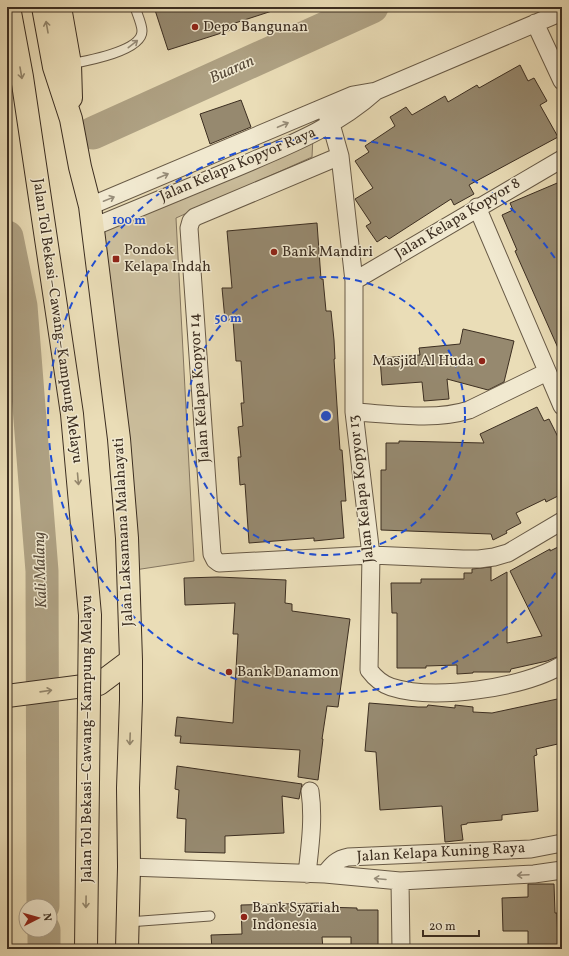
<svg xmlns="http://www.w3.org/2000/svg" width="569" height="956" viewBox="0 0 569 956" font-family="Vollkorn,serif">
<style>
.green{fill:#ccbf9e;stroke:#847660}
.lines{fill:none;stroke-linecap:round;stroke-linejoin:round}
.river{stroke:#afa284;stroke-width:33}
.building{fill:#96896f;stroke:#3c2e21}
.service-casing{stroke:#685a46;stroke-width:11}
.minor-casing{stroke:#685a46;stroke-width:19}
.primary-casing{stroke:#3c2e21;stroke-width:24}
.service{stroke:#f1e9d0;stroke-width:9}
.minor{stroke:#f1e9d0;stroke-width:17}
.primary{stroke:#eaddb7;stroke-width:22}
.motorway-bridge-casing{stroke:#3c2e21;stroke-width:24;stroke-linecap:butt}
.motorway-bridge{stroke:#eaddb7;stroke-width:22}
.oneway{stroke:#93866c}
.oneway2{stroke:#968c78}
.ring{fill:none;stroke:#1d4ed8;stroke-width:2;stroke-dasharray:7 5}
.poi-dot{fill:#8f2418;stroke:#f1e9d0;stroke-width:1.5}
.labels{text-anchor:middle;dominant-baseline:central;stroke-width:3;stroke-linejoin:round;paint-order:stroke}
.poi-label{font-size:15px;fill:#3c2e21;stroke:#f1e9d0;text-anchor:start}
.street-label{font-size:15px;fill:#3c2e21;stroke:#f1e9d0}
.water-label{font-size:16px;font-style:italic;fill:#594b3a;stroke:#f1e9d0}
.centre{fill:#1d4ed8;stroke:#f1e9d0;stroke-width:2}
.ring-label{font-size:12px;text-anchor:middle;font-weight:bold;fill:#1d4ed8;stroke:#f1e9d0;stroke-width:3;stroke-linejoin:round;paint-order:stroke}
</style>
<rect width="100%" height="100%" fill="#eaddb7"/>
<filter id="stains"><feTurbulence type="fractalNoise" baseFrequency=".005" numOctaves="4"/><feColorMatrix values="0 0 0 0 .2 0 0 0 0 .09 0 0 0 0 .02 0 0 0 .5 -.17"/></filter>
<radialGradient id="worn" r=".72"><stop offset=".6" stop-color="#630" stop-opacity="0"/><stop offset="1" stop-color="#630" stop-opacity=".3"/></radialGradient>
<path class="green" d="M313 136 312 157 176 218 194 561 128 571 93 227Z"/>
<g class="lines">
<path class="river" d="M93 133 372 7
M7 237 21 306 42 571 43 906
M44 930V949"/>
</g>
<path class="building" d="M154 7H274L275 10 229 25 231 30 168 50Z
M520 65 528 81 534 78 547 101 540 105 558 137 469 185 474 194 454 205 451 199 389 239 386 236 377 242 366 226 371 223 355 199 373 188 355 161 369 152 365 146 395 126 390 117 406 107 412 115 445 96 448 102 477 85 479 88Z
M241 100 251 127 210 144 200 114Z
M562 181V357L515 251 517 250 502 215 513 210 510 203Z
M317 223 321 279H323L326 311H331L334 340 335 359H334L338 421 340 450H342L346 501H341L344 538 314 541V538L249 543 245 484 240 485 238 457H241L238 427 243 426 241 403H244L241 361H236L233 320H225L222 288H232L227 231Z
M463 329 514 341 504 382 488 390 447 379 449 399 424 401 422 382 382 385 380 358 420 355 419 348 460 344Z
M537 407 544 421 549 419 562 445V494L546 502 545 499 516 513 521 523 506 531 507 533 493 540 491 534 381 530V470H386V443H399V441L484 443 480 434Z
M562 545V655L547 661 511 669 510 672H473V673L457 674V665L426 666V668H397V613H392L391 583H421V579H464V573H472V569L491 567V581L507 572V643L542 636 510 571 550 549V551Z
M218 577 286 580 285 603 292 604V611L350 619 338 707 327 706 322 739H323L318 780 298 777 300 750 180 743 181 736H175L177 717 233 723 238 634H233L235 603 185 605 184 578Z
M562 698V743L536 749 537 755 534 756 538 811 502 815V820L467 823V824L461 825 463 840 445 842 442 806 380 810 376 752 365 751 369 703 418 707H427L428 705 455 708V705L473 707V712L492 713Z
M177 766 302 784 299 799 282 796 284 833 225 836V853L185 852 186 819 177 818 179 790 175 789Z
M528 884H554L555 913H557L558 949H528V931H503L502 898 528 897Z
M322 903V907L357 908V910H378V949H351V937H322L323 949H212L211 935 242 934 241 905Z"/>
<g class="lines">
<defs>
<path id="service" d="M70 64C86 61 142 51 142 31 142 24 137 14 135 7
M128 922 210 916"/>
<path id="minor" d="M535 23 562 81
M324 108 331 124 340 156 354 281V412L371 555 369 670C375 678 382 684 391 687 434 701 523 688 562 665
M340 156 195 217 191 221 189 228 212 554 215 560 219 563 371 555 463 559H479L494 557 508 553 562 521
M90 206 353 95 376 91 562 12
M477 207 562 406
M93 227C139 208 185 189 231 170 282 148 334 129 376 91
M354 281 562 159
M354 412C390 414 435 421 469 410L547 372
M129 867 325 874 400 881 534 874 562 870
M307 874C310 846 314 819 310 791
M325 874C332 865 337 859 348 857L531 849 562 843
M400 881 401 949"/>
<path id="primary" d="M43 7 54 67 71 119 80 167 90 206 119 439 127 538 131 660V700L128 788 129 867 127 949
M60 7 70 64 71 98
M7 696 99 684 131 660"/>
</defs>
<use href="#service" class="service-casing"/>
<use href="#minor" class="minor-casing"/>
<use href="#primary" class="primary-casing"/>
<use href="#service" class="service"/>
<use href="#minor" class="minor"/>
<use href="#primary" class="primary"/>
<defs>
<path id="motorway-bridge" d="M9 7 22 77 72 414 90 615 86 949"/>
</defs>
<use href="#motorway-bridge" class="motorway-bridge-casing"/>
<use href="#motorway-bridge" class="motorway-bridge"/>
</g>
<defs><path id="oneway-shaft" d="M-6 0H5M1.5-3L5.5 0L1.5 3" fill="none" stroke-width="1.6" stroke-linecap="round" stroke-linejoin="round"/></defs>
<g class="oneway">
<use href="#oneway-shaft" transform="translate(47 27) rotate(-100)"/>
<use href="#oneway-shaft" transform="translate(21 73) rotate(80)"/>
<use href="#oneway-shaft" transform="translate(78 479) rotate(85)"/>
<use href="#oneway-shaft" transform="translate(46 691) rotate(-8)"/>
<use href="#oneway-shaft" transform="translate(130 739) rotate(92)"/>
<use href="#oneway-shaft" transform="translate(86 902) rotate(91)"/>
</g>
<g class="oneway2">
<use href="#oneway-shaft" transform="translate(133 44) rotate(-38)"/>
<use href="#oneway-shaft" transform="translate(283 125) rotate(-23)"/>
<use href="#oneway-shaft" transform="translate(163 176) rotate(-23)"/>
<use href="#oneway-shaft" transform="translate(109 199) rotate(-22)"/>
<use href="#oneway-shaft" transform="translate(523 875) rotate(177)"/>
<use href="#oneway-shaft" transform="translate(380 879) rotate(-175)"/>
</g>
<g class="ring">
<circle cx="326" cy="416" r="139"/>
<path d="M562 563A278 278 0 1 1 562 269"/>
</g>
<g class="poi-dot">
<circle cx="195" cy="27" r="4"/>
<circle cx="274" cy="252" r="4"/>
<rect x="112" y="255" width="8" height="8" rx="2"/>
<circle cx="482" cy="361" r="4"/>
<circle cx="229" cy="672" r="4"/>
<circle cx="244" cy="917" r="4"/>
</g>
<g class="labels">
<g class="poi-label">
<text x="203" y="27">Depo Bangunan</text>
<text x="124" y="250">Pondok<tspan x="124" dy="17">Kelapa Indah</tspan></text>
<text x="282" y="252">Bank Mandiri</text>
<text x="474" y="361" text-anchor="end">Masjid Al Huda</text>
<text x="237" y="672">Bank Danamon</text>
<text x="252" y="908">Bank Syariah<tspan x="252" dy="17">Indonesia</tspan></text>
</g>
<g class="street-label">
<text transform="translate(238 165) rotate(-23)">Jalan Kelapa Kopyor Raya</text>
<text transform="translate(458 219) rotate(-31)">Jalan Kelapa Kopyor 8</text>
<text transform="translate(57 321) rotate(82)">Jalan Tol Bekasi–Cawang–Kampung Melayu</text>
<text transform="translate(200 388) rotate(-94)">Jalan Kelapa Kopyor 14</text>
<text transform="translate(362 489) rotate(-96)">Jalan Kelapa Kopyor 13</text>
<text transform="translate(124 532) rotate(-93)">Jalan Laksamana Malahayati</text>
<text transform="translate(87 739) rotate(-90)">Jalan Tol Bekasi–Cawang–Kampung Melayu</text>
<text transform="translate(441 853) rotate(-3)">Jalan Kelapa Kuning Raya</text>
</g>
<g class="water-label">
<text transform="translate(232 70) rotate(-24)">Buaran</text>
<text transform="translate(41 570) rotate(-92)">Kali Malang</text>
</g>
</g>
<circle cx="326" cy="416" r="6" class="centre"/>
<g class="ring-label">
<text x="129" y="224">100 m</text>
<text x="228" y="322">50 m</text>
</g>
<rect width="569" height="956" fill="none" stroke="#eaddb7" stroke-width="24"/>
<rect x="8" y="8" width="553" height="940" fill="none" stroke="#3c2e21" stroke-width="2"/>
<rect x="12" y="12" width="545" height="932" fill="none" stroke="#3c2e21"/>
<g transform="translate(38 918) rotate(84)"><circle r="19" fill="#f1e9d0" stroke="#a99e8a"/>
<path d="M0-3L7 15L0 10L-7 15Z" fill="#8f2418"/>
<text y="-6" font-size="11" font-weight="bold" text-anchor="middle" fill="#3c2e21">N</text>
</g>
<path d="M423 930v6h56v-6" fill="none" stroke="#3c2e21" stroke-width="2"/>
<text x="429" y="930" font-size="12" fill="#3c2e21" stroke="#f1e9d0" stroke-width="3" paint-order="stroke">20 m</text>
<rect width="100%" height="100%" filter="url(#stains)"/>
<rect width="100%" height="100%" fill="url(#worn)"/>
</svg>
